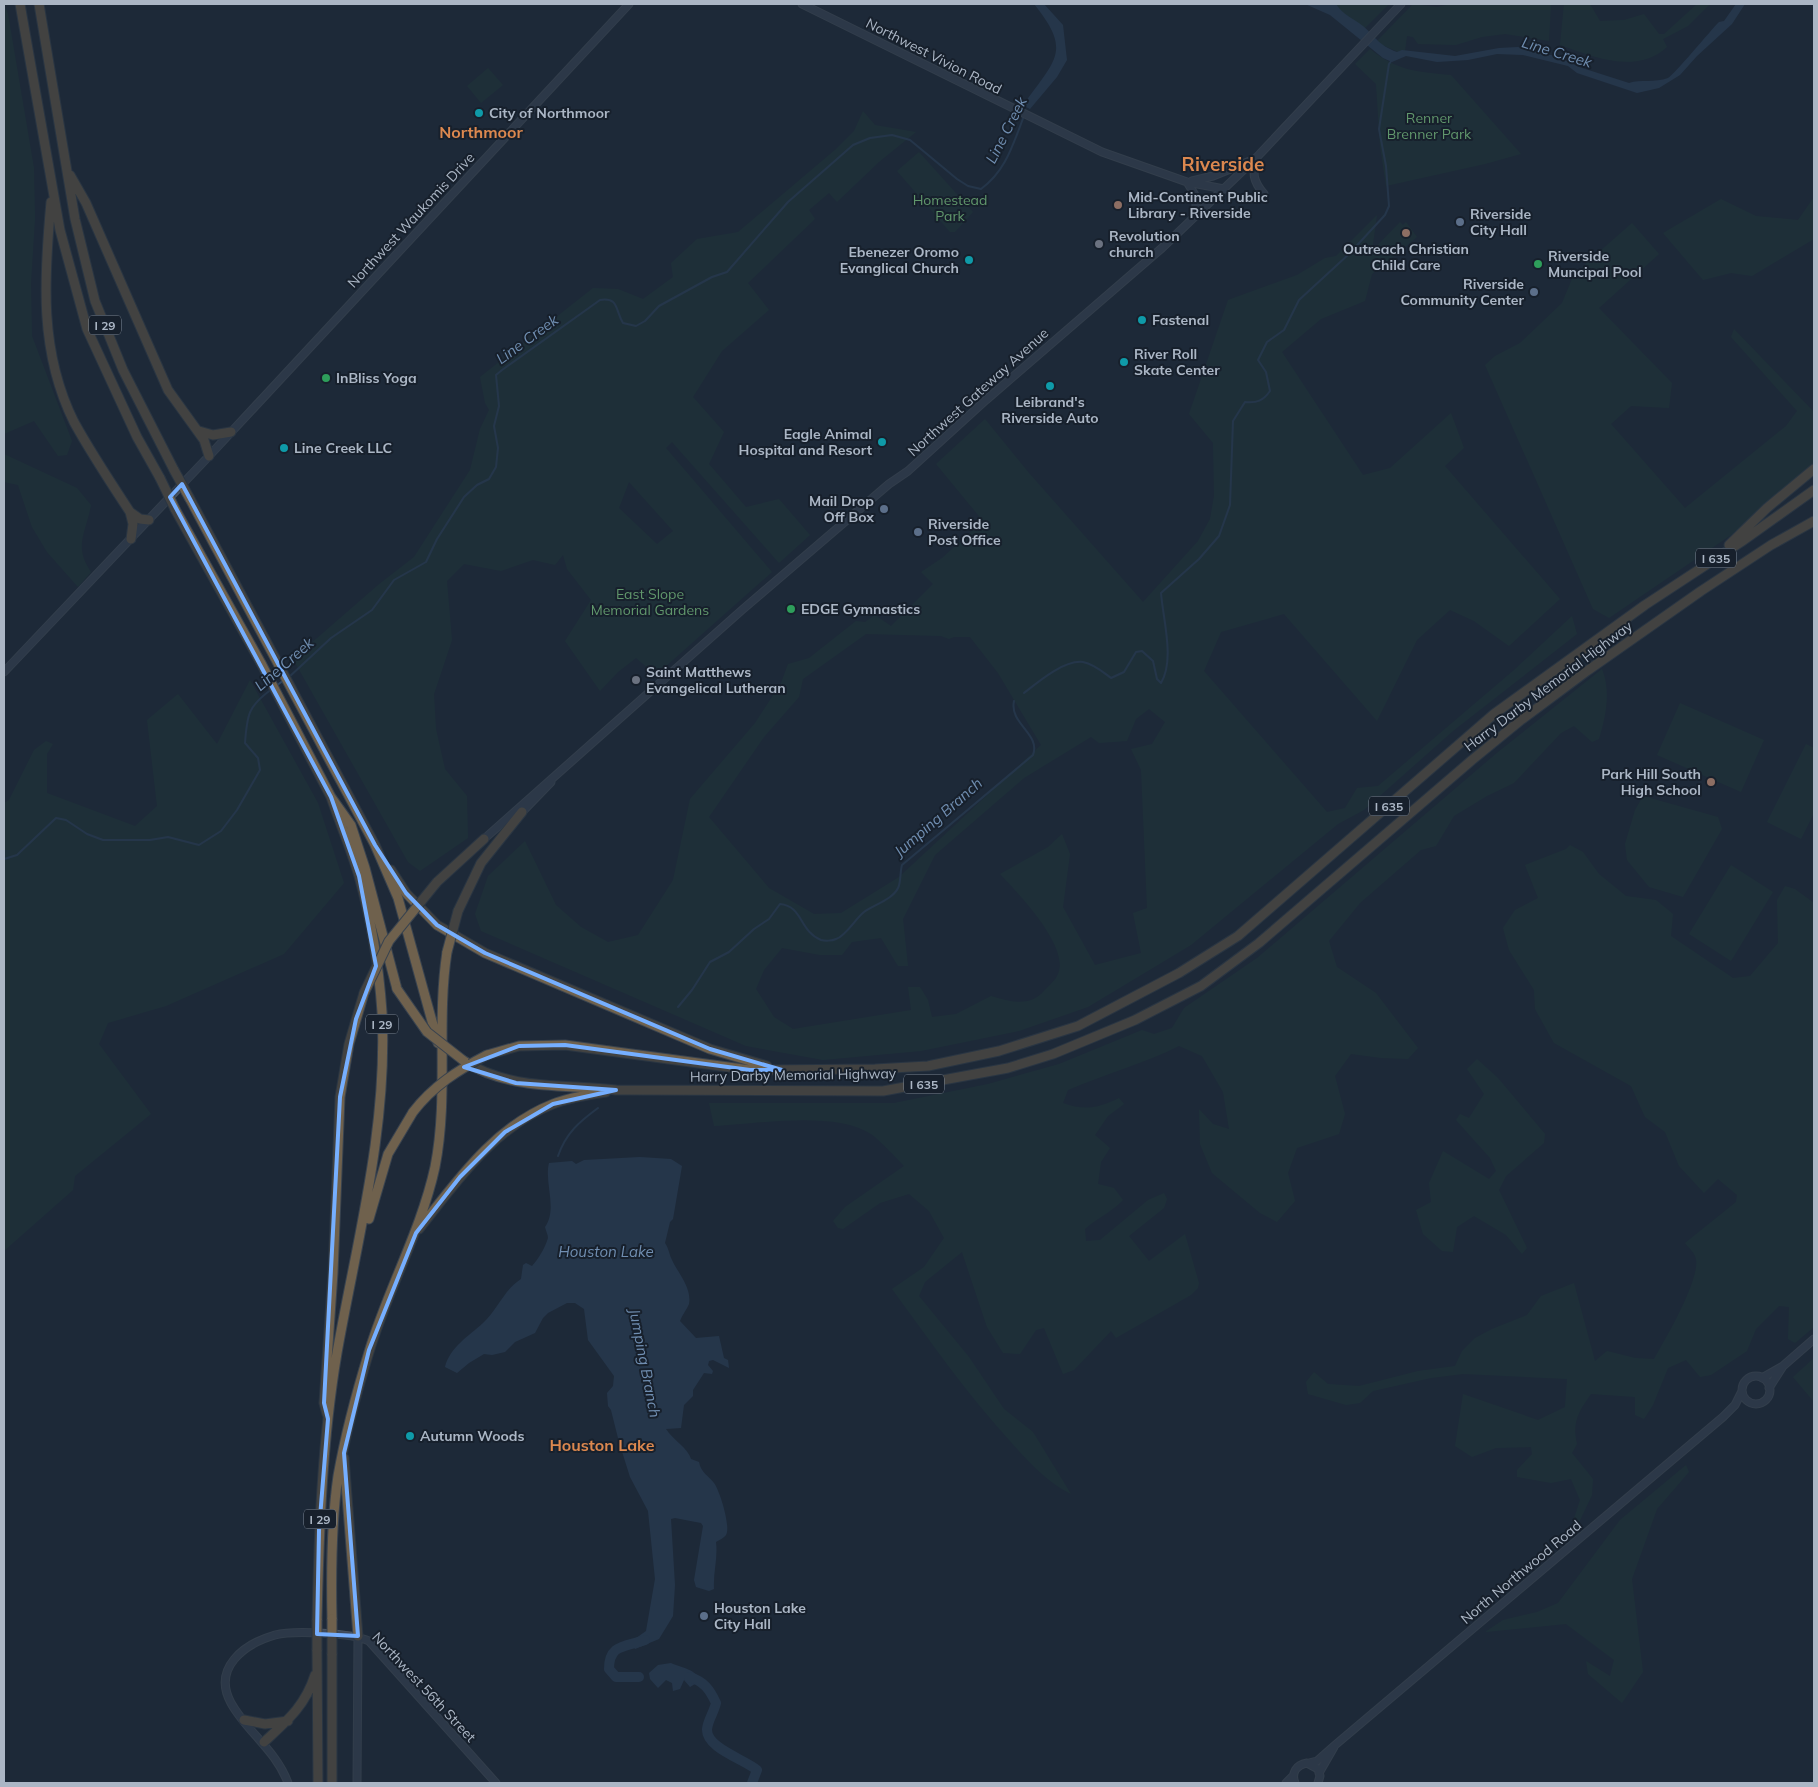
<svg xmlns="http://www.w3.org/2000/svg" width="1818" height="1787" viewBox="0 0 1818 1787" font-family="Mulish,sans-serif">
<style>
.green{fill:#1f3739;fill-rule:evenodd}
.water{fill:#2f4561}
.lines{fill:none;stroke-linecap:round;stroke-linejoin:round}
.stream{stroke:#2f4561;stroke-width:2}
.river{stroke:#2f4561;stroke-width:10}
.secondary-casing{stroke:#4c5663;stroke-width:9}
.highway-casing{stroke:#39434f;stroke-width:11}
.secondary{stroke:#3f4a5b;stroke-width:7}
.highway{stroke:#6f614d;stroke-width:9}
.highway-bridge-casing{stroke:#39434f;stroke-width:11;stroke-linecap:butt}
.highway-bridge{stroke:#6f614d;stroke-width:9}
.marked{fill:none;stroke:#76afff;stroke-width:4;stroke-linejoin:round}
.culture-dot{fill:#0f9aa8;stroke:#17202c;stroke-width:2}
.education-dot{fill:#8d6e63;stroke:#17202c;stroke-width:2}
.service-dot{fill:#5c6f8a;stroke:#17202c;stroke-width:2}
.worship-dot{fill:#6b7280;stroke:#17202c;stroke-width:2}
.leisure-dot{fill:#2e9e5b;stroke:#17202c;stroke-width:2}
.labels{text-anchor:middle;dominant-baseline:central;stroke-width:4;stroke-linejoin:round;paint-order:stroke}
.shield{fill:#17202c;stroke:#7f8997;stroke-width:1}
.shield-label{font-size:12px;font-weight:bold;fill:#abb6c5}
.street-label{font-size:14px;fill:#abb6c5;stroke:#17202c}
.poi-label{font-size:14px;font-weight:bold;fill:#abb6c5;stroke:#17202c;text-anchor:start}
.park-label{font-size:14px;fill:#61976c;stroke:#17202c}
.water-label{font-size:15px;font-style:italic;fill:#708eb1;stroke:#17202c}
.quarter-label{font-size:16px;font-weight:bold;fill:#dc884f;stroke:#17202c}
.district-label{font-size:19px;font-weight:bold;fill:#dc884f;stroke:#17202c}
</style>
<rect width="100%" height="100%" fill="#1e2938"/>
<path class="green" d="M4 4 8 14 34 168 35 219 31 283 32 336 72 441 67 455 58 456 34 421 4 434Z
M1335 4H1389L1365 28 1341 12Z
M1413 4 1437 7 1451 4H1551L1549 41 1505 34 1482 37 1456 45 1418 44 1413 37 1407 36 1405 51 1398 52 1378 43 1377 41Z
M1564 4H1590L1600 21 1624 20 1644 14 1659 34H1664L1697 4H1710L1688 26 1663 39 1667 47C1637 75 1594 57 1560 45Z
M1370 49C1397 71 1418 72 1451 75L1521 154 1485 164 1386 186 1380 146 1376 84 1355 64Z
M488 68 503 85 481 103 467 86Z
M863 111 875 125 916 132 879 162 837 202 829 193 809 210 815 219 748 283 769 310 722 351 693 397 724 432 709 464 746 507 779 499 810 535 779 563 672 442 666 448 772 572 656 675 636 658 618 672 600 691 565 641 591 600 567 569 563 555 555 565 533 560 501 571 464 564 447 581 452 640 434 694 436 729 445 769 467 796 468 838 420 871 408 862 293 659 378 585 414 557 470 470 480 429 489 410 485 403 480 377 593 288 618 289 643 299 673 277 671 263 697 239 738 232 836 149 854 131ZM629 482 673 531 657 544 619 508Z
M919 152 973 212 955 232H950L897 171Z
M1814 197V239L1752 276 1731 273 1703 280 1663 233 1721 199 1756 216 1798 220Z
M1377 215 1372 251 1400 222 1403 225 1406 222 1417 237 1372 274 1365 301 1321 319 1282 352 1363 475 1390 468 1451 413 1464 448 1445 466 1560 599 1509 646 1474 621 1450 610 1417 640 1377 721 1284 614 1221 632 1204 671 1327 812 1345 808 1357 788 1378 786 1514 670 1572 616 1577 634 1453 731 1364 810 1338 824 1191 945 1088 1007 1019 1031 921 1051 823 1060 746 1046 481 931 475 914 488 876 525 841 556 905 581 927 608 942 638 935 673 880 690 799 755 723 781 683 788 664 809 658 856 621 865 622 875 615 891 626 933 584 921 572 942 558 983 521 936 464 985 419 1029 473 1143 602 1198 541 1210 519 1214 496 1213 443 1189 414 1228 300 1297 275 1325 258 1336 256ZM866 634 941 636 949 639 954 637H970L998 673 1041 745 899 877 841 913 814 914 769 888 709 817 764 737 799 697 803 679ZM1149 709 1165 722 1152 744 1131 749 1141 770 1147 908 1133 913 1141 953 1095 965 1063 907 1070 854 1062 834 1048 847 1000 874C1017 892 1073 949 1057 976 1054 982 1048 986 1044 991 1030 1007 1010 1002 991 996L956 1014 932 1017 928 1000 920 987H908L911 1010 793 1029 774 1017 756 989 764 970 782 948 820 955H842L852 942 881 938 898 966H908L903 919 935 855 1024 778 1091 737 1099 743 1127 741 1136 719Z
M1632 223 1659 254 1599 308 1672 383 1669 408 1631 406 1611 424 1685 508 1786 426 1797 411 1731 337 1734 329 1814 412V466L1731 535 1609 618 1593 609 1485 365 1495 356 1520 343 1562 303 1574 274Z
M4 454 77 488 91 505C86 533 73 546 91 572L78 587 47 552 32 527 18 485 4 482Z
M1602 669C1611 691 1606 716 1599 739L1592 742 1574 726 1561 733 1514 783 1487 796 1454 816 1436 846 1421 850 1360 903 1329 941 1337 967 1376 993 1418 1048 1408 1059 1381 1058 1351 1054 1335 1076 1345 1114 1339 1134 1297 1148 1288 1173 1295 1201 1277 1222 1260 1213 1212 1173 1200 1144 1199 1109 1213 1124 1229 1129 1223 1092 1202 1056 1179 1046C1143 1064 1105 1074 1068 1090L1063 1103C1084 1111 1099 1108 1119 1098L1124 1104 1108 1116 1095 1135 1110 1148 1101 1162 1098 1184 1114 1188 1123 1200C1112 1212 1097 1218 1085 1229L1086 1241 1100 1240 1148 1200 1164 1193 1167 1199 1164 1208 1129 1236 1149 1261 1185 1234 1199 1283 1198 1288 1191 1295 1116 1338 1111 1331 1074 1370 1063 1374 1044 1328 1036 1330 1020 1354 1003 1353 987 1327 962 1252 925 1282 919 1296 969 1357 1004 1409 1033 1432 1071 1494C1047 1482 1028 1461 1010 1441 967 1394 930 1341 892 1289L924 1267 944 1238 929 1211 909 1194 880 1203 843 1229 838 1228 833 1221 845 1207 904 1166C894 1156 883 1143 871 1134 836 1110 756 1124 714 1126L709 1103H894L988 1084 1059 1064 1142 1030 1154 1034 1172 1028 1184 1008 1257 958 1498 752Z
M250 680 318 803 344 883 284 954 166 1006 108 1023 99 1044 151 1114 75 1176 73 1190 4 1251V803L9 800 34 750 46 741 53 744 47 754V793L135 826 157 806 147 720 178 694 217 744Z
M1680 703 1764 740 1741 792 1657 755Z
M1806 744 1814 748V813L1801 839 1767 822Z
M1643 796 1718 817 1722 829 1683 897 1649 887 1627 860 1625 844 1635 810Z
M1570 845 1583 852 1599 874 1626 896 1656 900 1673 914 1671 936 1733 978 1750 976 1778 943 1777 900 1785 886 1795 889 1814 903V1327L1795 1343 1788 1339 1789 1307 1779 1306 1756 1329 1747 1351 1711 1375 1700 1377 1686 1360 1668 1368 1653 1405 1644 1419 1635 1415V1397L1591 1394C1578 1412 1572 1423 1577 1444L1572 1453 1593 1479 1592 1495 1574 1533 1569 1534 1580 1500 1571 1479 1551 1483 1517 1477V1470L1532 1454 1531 1447 1496 1448 1472 1457 1455 1446 1463 1394 1538 1420 1565 1407 1567 1379 1463 1374 1431 1378 1373 1391 1360 1403 1346 1405 1308 1394 1306 1382 1314 1372 1328 1384 1359 1386 1418 1371 1455 1366 1462 1351 1475 1338 1492 1329 1527 1315 1541 1296 1574 1283 1595 1361 1607 1351 1635 1358 1654 1359C1666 1338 1700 1280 1696 1259 1695 1253 1689 1248 1685 1243L1736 1202 1737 1195 1718 1179 1704 1193 1679 1166 1665 1132 1645 1117 1631 1086 1554 1043 1535 1009 1534 990 1509 950 1503 928 1515 910 1538 898 1525 865 1566 849Z
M1731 865 1773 892 1731 961 1689 934Z
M1477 1059 1498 1078 1545 1134 1544 1143 1506 1176 1499 1190 1527 1248 1522 1254 1506 1235 1474 1216 1457 1227 1453 1252 1442 1251 1423 1234 1416 1210 1431 1202 1429 1183 1443 1151 1489 1179 1496 1171 1490 1158 1456 1120 1460 1114 1469 1118 1484 1094 1467 1069Z
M1814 1358V1402L1793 1377Z
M1686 1465 1689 1472 1657 1509 1632 1579 1643 1672 1622 1703 1588 1674 1586 1661 1610 1676 1614 1660 1566 1624 1485 1632 1503 1620 1537 1612 1558 1603 1620 1520Z"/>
<path class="water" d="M1034 4H1044L1063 25 1067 60 1057 77 1030 109 1026 107V101C1057 58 1071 50 1034 4Z
M1305 4H1336C1343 15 1353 18 1363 26 1377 38 1378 45 1397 52L1402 50 1455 56 1499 48 1518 47 1559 57 1579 67 1629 83C1641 79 1655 83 1668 78 1674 75 1710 31 1719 22L1724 21 1736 4H1745L1732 24 1697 56 1680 75 1659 88 1637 93 1577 73 1568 66 1523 55 1497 54 1468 60 1437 62 1406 56 1392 62 1383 58 1330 15Z
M640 1157 671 1159 682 1166 673 1219 670 1222 665 1243C669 1249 669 1254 672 1260 678 1273 692 1288 689 1304 687 1309 682 1315 680 1321L696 1338 719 1336 724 1358 728 1360 729 1368 713 1360 709 1361 708 1365 713 1371 712 1374 704 1373 693 1390V1396L684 1405 681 1428 666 1429C673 1440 688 1448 691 1459L699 1462C701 1473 708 1475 714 1483 720 1491 731 1527 726 1535 724 1538 719 1540 716 1542 718 1559 713 1572 714 1589L709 1591 696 1587 694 1580 703 1526 701 1523 675 1518 671 1519 675 1585 673 1616 659 1639 635 1649 632 1641 646 1631 655 1579 648 1511 630 1477 619 1442 611 1410 608 1406 607 1393 613 1386 614 1376 588 1340 584 1309 575 1303H567L548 1313 543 1318 535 1333 515 1342 505 1352 492 1355 484 1354 469 1363 457 1373 445 1367C450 1347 469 1336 483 1323 498 1309 504 1290 521 1279L523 1265 526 1263 532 1266C539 1258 545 1248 548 1238 548 1235 546 1231 545 1227 558 1209 544 1183 549 1163L572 1161 576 1164 584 1160Z
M671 1663C682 1668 696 1669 700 1681L690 1687 684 1680 680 1689 673 1691 672 1683 666 1680 658 1688 650 1679 649 1673 658 1665Z"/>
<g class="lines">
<path class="stream" d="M288 678 331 638 372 610 394 580 426 562 437 539 464 497 477 485 489 479 496 467 498 448 494 426 499 406 496 375 502 370 600 300C619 297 615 310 623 323L636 326 645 321 659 306 712 277 727 272 788 202 853 145 870 138 892 135 910 140 957 179 968 186 981 189C1006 171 1013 144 1024 116
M276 686 284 680
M1024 693C1039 681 1064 660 1083 662 1094 664 1103 672 1111 678L1124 672 1136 652 1142 651 1153 661 1157 679 1161 683C1175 660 1163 619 1161 593L1199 559 1219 536 1230 505 1233 421 1245 402C1257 403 1263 401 1270 391L1266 372 1258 360 1267 342 1284 330 1299 300 1349 254 1385 215 1389 206 1386 166 1379 129 1389 64 1392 60
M4 859 17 855 56 818 66 820 87 834 103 840H150L168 837 199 845 221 831 237 810 260 770 258 758 245 743C247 715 248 706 272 689
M678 1007 692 990 710 962 729 952 754 929 769 919 780 904C803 906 799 931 821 940 825 941 832 941 836 939 846 936 855 919 864 912 874 905 893 899 898 888 901 883 900 871 902 865L1033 755C1041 734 1009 724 1014 701
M558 1156C566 1133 579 1122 598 1108"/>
<path class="river" d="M639 1677H616L609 1669C609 1644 625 1647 645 1640
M689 1677C704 1681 710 1690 716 1703 714 1712 708 1720 707 1729 706 1748 744 1759 757 1770L752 1783"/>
<defs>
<path id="secondary" d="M802 4 1102 152 1187 182 1224 189
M1257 158C1252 174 1253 181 1264 194
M1192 181 1213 176 1250 161
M1187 182 1195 195 1197 215
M4 672 209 456 629 4
M522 812 551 782
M484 839 742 610 889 484 908 471 986 400 1162 248 1257 157 1401 4
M1742 1390a14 14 0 1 1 28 0a14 14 0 1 1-28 0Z
M1762 1378 1783 1366
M1769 1388 1783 1366 1814 1339
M1309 1763 1317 1761 1334 1746 1723 1417 1735 1405 1742 1391
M1319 1773 1334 1747
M288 1783C276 1750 247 1732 231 1703 212 1668 244 1644 275 1635 294 1630 352 1633 369 1641L496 1783
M357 1783 358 1636
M1286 1783 1293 1776
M1295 1783C1291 1773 1296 1765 1307 1763L1318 1769 1320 1776 1318 1783"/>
<path id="highway" d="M20 4 60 230 87 329 137 437 160 478
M39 4 75 219 95 301 123 370 174 470
M70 175 86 203 168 390 204 440 209 456
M51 202C44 278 39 352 74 422 91 453 111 483 130 512L133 524 131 539
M199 431 213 435 231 432
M190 499 375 845 398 898 438 1043
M175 509 262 665 331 797 351 825 365 868 397 989
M130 512 140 519 149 520
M1729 545 1767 508 1814 469
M391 870 406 893 437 925 485 953 710 1049 767 1066
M437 882 484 839
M458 911 481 863 522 812
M487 1055 519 1046 565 1045 750 1070 875 1069 928 1066 999 1051 1078 1026 1179 973 1238 936 1494 714 1645 605 1741 542 1814 490
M464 1061C511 1091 563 1084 616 1090L883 1091 1008 1068 1053 1054 1135 1020 1201 986 1259 943 1472 760 1521 720 1587 671 1701 591 1771 545 1814 521
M369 1219 388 1154 413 1112
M419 1229C457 1181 494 1127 553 1104 570 1097 588 1095 606 1092
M327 1414 324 1403 333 1273 340 1097 349 1044 364 993
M344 1458 358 1636
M332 1619C331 1572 331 1524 338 1476 345 1436 357 1391 369 1352 388 1289 421 1231 435 1167 449 1096 436 1023 447 952
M317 1620C319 1531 322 1441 337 1353 357 1240 388 1128 382 1012 379 968 371 919 359 876 351 849 340 823 331 797
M317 1650 318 1783
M244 1720 265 1724 288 1721
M264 1742C288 1720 305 1706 315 1675
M332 1783V1654"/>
</defs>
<use href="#secondary" class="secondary-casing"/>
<use href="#highway" class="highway-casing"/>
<use href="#secondary" class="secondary"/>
<use href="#highway" class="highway"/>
<defs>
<path id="highway-bridge" d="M174 470 190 499
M160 478 175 509
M447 952 458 911
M397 989 427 1032 464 1061
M364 993 389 941 437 882
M413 1112C433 1086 458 1070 487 1055
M317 1650V1620
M332 1654V1619"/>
</defs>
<use href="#highway-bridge" class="highway-bridge-casing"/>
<use href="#highway-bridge" class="highway-bridge"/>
</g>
<path d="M0 0H1818V1787H0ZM182 484 375 845 406 893 437 925 485 953 710 1049 782 1070H750L565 1045 519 1046 464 1067 516 1083 616 1090 553 1104 505 1132 460 1177 416 1233 369 1350 344 1453 358 1636 317 1634 319 1530 328 1419 324 1403 340 1097 356 1019 376 966 359 876 331 797 170 497Z" fill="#1e2938" fill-opacity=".55" fill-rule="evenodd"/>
<path class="marked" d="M182 484 375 845 406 893 437 925 485 953 710 1049 782 1070H750L565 1045 519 1046 464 1067 516 1083 616 1090 553 1104 505 1132 460 1177 416 1233 369 1350 344 1453 358 1636 317 1634 319 1530 328 1419 324 1403 340 1097 356 1019 376 966 359 876 331 797 170 497Z"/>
<g class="culture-dot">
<circle cx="479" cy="113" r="5"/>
<circle cx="969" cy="260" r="5"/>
<circle cx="1142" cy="320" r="5"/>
<circle cx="1124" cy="362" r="5"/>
<circle cx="1050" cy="386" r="5"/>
<circle cx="882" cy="442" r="5"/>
<circle cx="284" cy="448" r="5"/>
<circle cx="410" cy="1436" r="5"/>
</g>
<g class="education-dot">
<circle cx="1118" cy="205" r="5"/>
<circle cx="1406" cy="233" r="5"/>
<circle cx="1711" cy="782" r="5"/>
</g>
<g class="service-dot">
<circle cx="1460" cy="222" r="5"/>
<circle cx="1534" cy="292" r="5"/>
<circle cx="884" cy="509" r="5"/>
<circle cx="918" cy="532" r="5"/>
<circle cx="704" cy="1616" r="5"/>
</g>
<g class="worship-dot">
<circle cx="1099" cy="244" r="5"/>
<circle cx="636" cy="680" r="5"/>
</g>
<g class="leisure-dot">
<circle cx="1538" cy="264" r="5"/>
<circle cx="326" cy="378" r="5"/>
<circle cx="791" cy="609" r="5"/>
</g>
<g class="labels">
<g class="shield">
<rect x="89" y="315.5" width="32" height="19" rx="4"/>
<rect x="1696" y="548.5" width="40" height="19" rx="4"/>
<rect x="1369" y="796.5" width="40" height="19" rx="4"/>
<rect x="366" y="1014.5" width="32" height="19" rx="4"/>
<rect x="904" y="1074.5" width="40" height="19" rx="4"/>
<rect x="304" y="1509.5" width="32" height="19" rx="4"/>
</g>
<g class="shield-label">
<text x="105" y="325">I 29</text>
<text x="1716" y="558">I 635</text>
<text x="1389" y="806">I 635</text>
<text x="382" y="1024">I 29</text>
<text x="924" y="1084">I 635</text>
<text x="320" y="1519">I 29</text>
</g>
<g class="street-label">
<text transform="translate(934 56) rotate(27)">Northwest Vivion Road</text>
<text transform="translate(411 220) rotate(-47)">Northwest Waukomis Drive</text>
<text transform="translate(978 392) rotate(-42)">Northwest Gateway Avenue</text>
<text transform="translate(1548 686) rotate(-37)">Harry Darby Memorial Highway</text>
<text transform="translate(793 1075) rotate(-1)">Harry Darby Memorial Highway</text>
<text transform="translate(1521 1572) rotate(-40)">North Northwood Road</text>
<text transform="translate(424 1687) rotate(47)">Northwest 56th Street</text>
</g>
<g class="poi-label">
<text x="489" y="113">City of Northmoor</text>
<text x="1128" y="197">Mid-Continent Public<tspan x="1128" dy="16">Library - Riverside</tspan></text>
<text x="1470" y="214">Riverside<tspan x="1470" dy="16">City Hall</tspan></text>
<text x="1109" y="236">Revolution<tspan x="1109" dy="16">church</tspan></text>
<text x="1406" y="249" text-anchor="middle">Outreach Christian<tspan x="1406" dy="16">Child Care</tspan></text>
<text x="959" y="252" text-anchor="end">Ebenezer Oromo<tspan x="959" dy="16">Evanglical Church</tspan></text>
<text x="1548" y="256">Riverside<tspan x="1548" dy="16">Muncipal Pool</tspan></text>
<text x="1524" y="284" text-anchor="end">Riverside<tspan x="1524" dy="16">Community Center</tspan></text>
<text x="1152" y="320">Fastenal</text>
<text x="1134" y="354">River Roll<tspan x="1134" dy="16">Skate Center</tspan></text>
<text x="336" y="378">InBliss Yoga</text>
<text x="1050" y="402" text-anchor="middle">Leibrand's<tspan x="1050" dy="16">Riverside Auto</tspan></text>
<text x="872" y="434" text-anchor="end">Eagle Animal<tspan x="872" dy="16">Hospital and Resort</tspan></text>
<text x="294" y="448">Line Creek LLC</text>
<text x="874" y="501" text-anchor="end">Mail Drop<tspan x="874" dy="16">Off Box</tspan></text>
<text x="928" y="524">Riverside<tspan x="928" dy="16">Post Office</tspan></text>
<text x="801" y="609">EDGE Gymnastics</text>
<text x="646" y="672">Saint Matthews<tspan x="646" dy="16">Evangelical Lutheran</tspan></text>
<text x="1701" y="774" text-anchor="end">Park Hill South<tspan x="1701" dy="16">High School</tspan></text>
<text x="420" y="1436">Autumn Woods</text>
<text x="714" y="1608">Houston Lake<tspan x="714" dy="16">City Hall</tspan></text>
</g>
<g class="park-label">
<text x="1429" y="118">Renner<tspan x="1429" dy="16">Brenner Park</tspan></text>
<text x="950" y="200">Homestead<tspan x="950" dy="16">Park</tspan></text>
<text x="650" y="594">East Slope<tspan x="650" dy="16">Memorial Gardens</tspan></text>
</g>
<g class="water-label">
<text transform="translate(1557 52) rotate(17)">Line Creek</text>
<text transform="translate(1006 130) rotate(-63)">Line Creek</text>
<text transform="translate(527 339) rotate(-36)">Line Creek</text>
<text transform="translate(284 664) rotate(-41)">Line Creek</text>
<text transform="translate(938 817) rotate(-41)">Jumping Branch</text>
<text x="606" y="1251">Houston Lake</text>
<text transform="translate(645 1363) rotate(79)">Jumping Branch</text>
</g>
<g class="quarter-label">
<text x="481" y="132">Northmoor</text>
<text x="602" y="1445">Houston Lake</text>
</g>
<g class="district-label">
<text x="1223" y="164">Riverside</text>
</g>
</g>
<rect width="1818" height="1787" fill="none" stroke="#abb6c5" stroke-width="10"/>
</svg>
